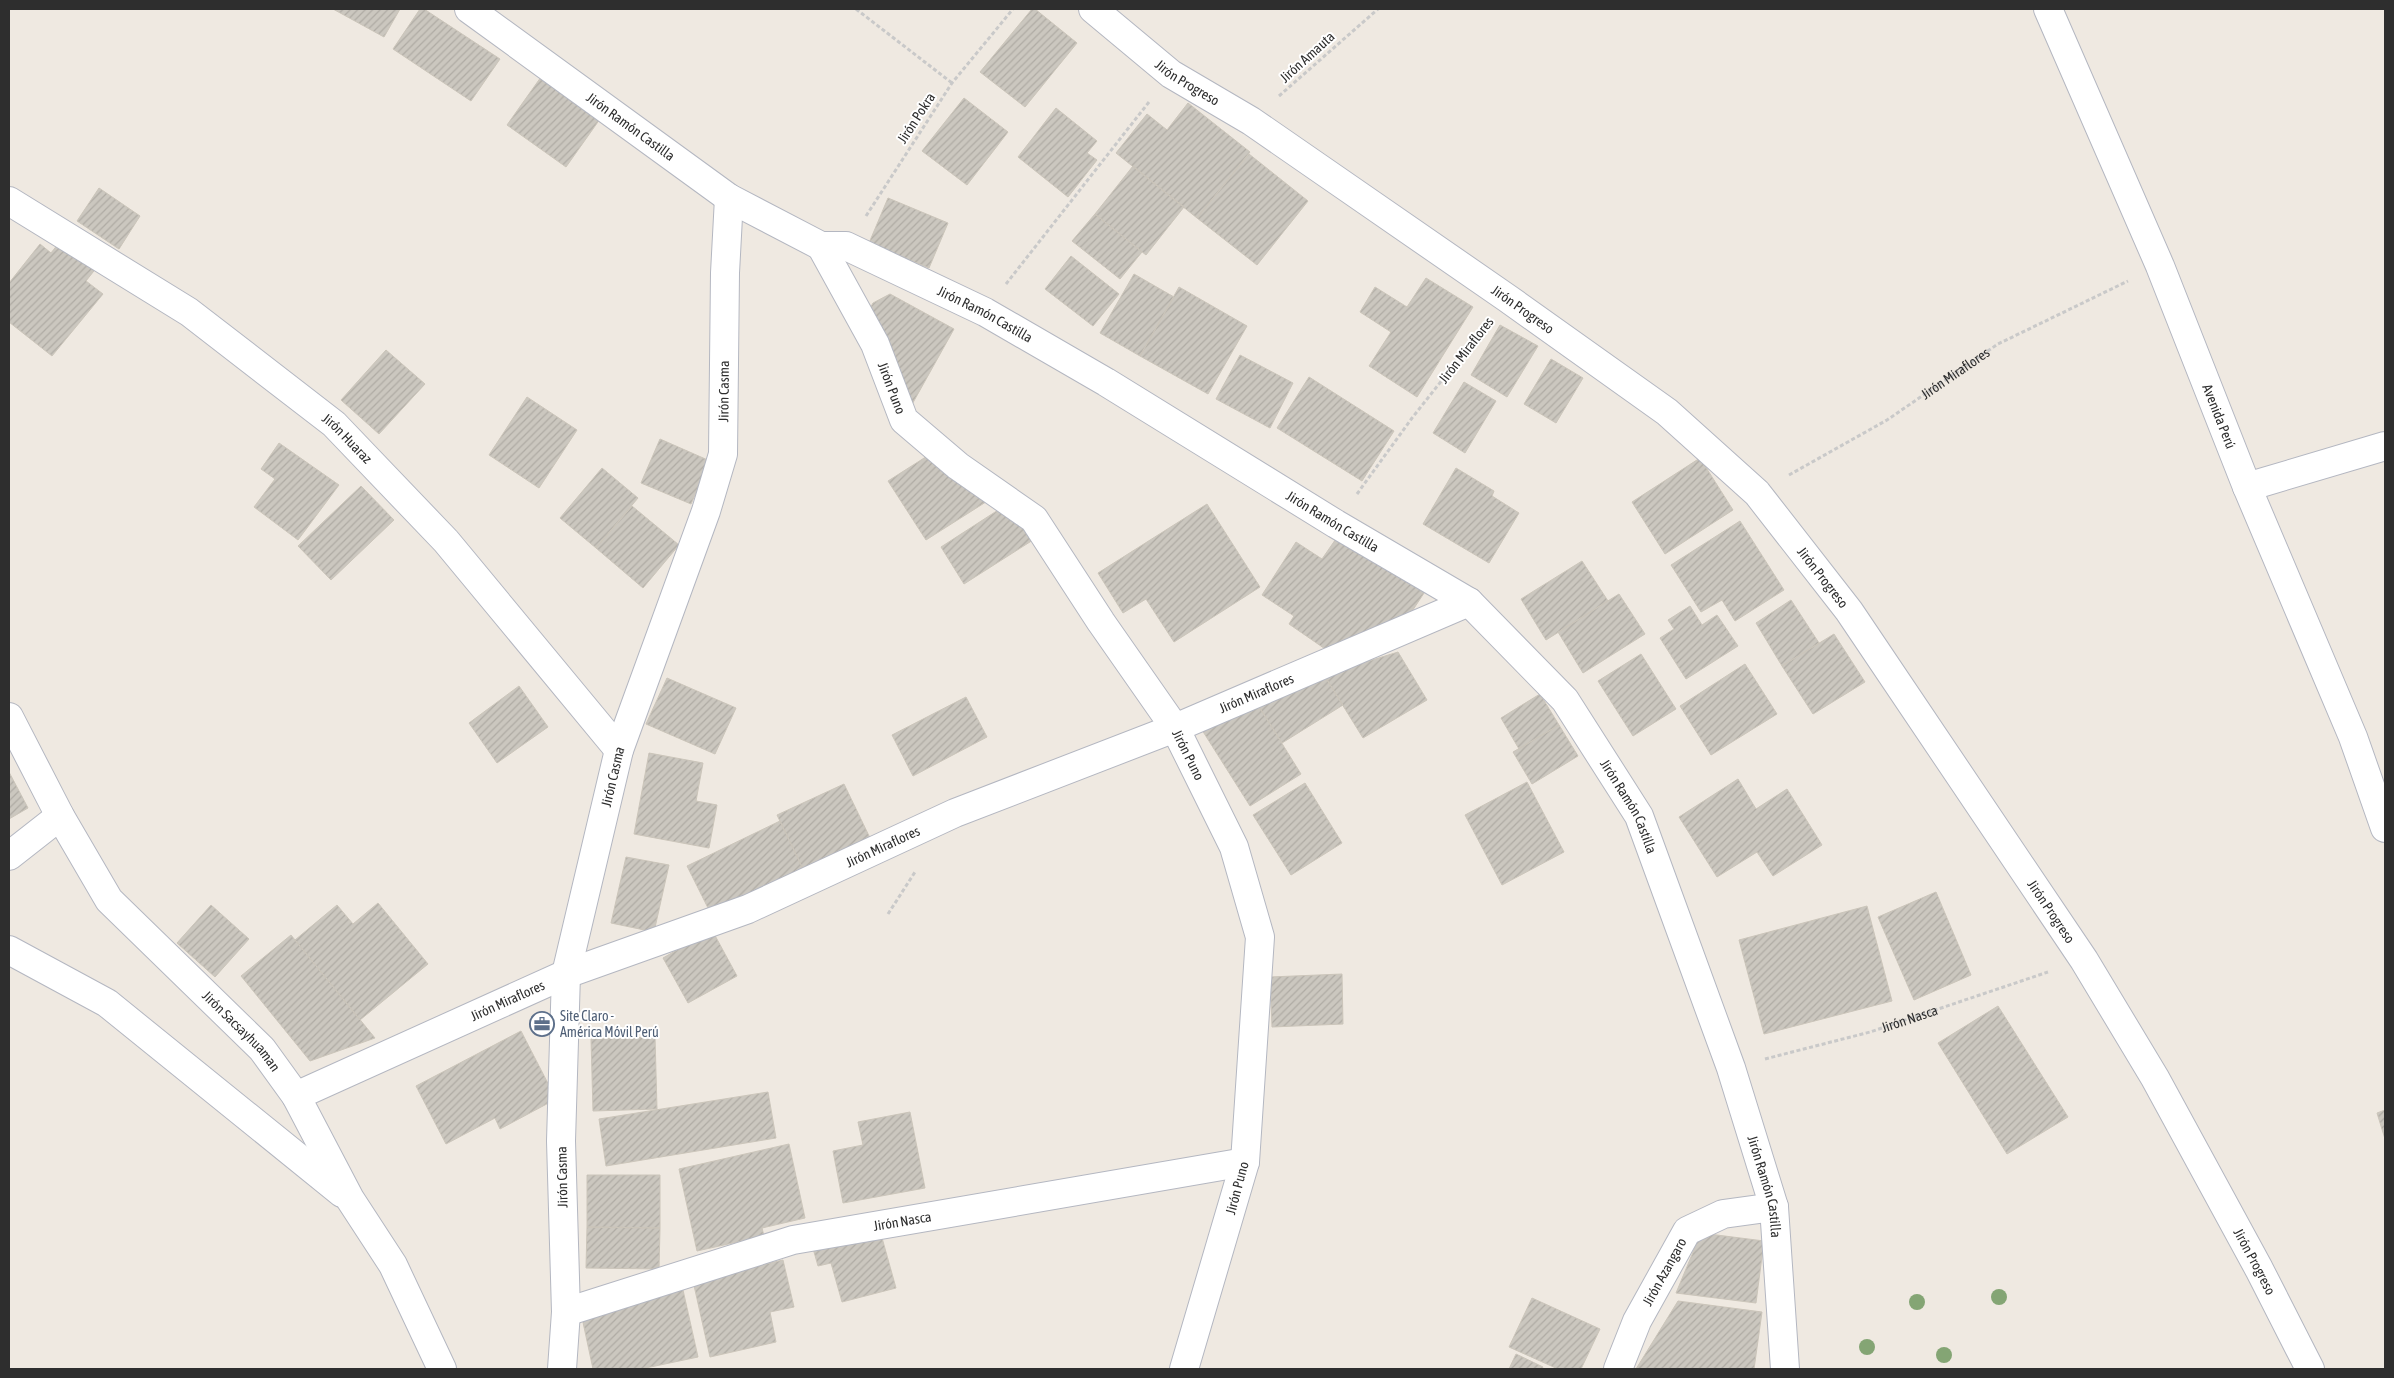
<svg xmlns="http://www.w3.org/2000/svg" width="2394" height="1378" viewBox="0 0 2394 1378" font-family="'Asap Condensed',sans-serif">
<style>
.building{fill:url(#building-hatch);stroke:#cbc5ba}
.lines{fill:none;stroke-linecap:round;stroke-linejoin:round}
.street-casing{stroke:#b4b7c1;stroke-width:30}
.path{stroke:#c9c9c9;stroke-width:3;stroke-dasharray:4 2.5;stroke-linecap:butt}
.street{stroke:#fff;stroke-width:28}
.tree{fill:#84a574}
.labels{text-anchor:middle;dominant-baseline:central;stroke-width:4;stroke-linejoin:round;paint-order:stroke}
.street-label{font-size:14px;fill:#2e2e2e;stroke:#fff}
.service-label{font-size:14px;fill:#4e5e75;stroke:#fff;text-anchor:start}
</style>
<defs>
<pattern id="building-hatch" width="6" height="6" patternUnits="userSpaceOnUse" patternTransform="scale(1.25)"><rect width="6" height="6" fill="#cbc7bf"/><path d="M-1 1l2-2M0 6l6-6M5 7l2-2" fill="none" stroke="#afaba4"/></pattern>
</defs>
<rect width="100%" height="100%" fill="#efe9e1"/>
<path class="building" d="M333 9H400L384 37Z
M420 9H424L500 59 471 101 393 49Z
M1032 9H1035L1077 43 1025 107 980 72Z
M541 77 600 119 566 167 507 125Z
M964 98 1008 132 967 185 922 151Z
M1188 103 1250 152 1197 218 1116 153 1147 114 1167 130Z
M1056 108 1097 141 1087 153 1097 160 1068 197 1018 157Z
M1249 154 1308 201 1257 265 1197 218Z
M1133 166 1184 207 1146 255 1095 214Z
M99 188 140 216 119 249 77 221Z
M888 198 948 223 929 268 869 243Z
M1095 214 1142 252 1120 279 1072 241Z
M62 239 97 267 86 281 103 294 52 356 9 322V283L40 244 51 253Z
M1071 256 1119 294 1093 326 1045 289Z
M1134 274 1174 297 1140 356 1100 333Z
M1426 278 1473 307 1417 397 1369 366 1391 332 1360 312 1375 287 1407 307Z
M1179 287 1247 326 1208 394 1140 356Z
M890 294 954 329 910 408 865 317 873 303Z
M1500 325 1538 346 1507 397 1471 375Z
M386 350 425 384 379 434 341 400Z
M1240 355 1293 383 1270 428 1216 399Z
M1551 359 1583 378 1556 423 1524 404Z
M1309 377 1394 431 1362 481 1277 428Z
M1464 382 1496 401 1465 453 1433 433Z
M527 397 577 430 539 488 489 455Z
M660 439 710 461 691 504 641 483Z
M279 443 339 485 298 540 254 507 275 479 261 469Z
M932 453 989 500 926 540 888 481Z
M1700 458 1733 510 1665 554 1632 502Z
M602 468 638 498 596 548 560 518Z
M1456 468 1494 491 1492 496 1519 513 1489 563 1423 524Z
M361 486 394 520 331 580 298 546Z
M1009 503 1033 540 964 584 941 547Z
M1207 504 1260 587 1174 642 1146 599 1123 613 1098 573Z
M632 506 679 545 643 588 596 548Z
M1740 521 1784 590 1735 621 1722 600 1701 612 1671 565Z
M1340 533 1426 590 1401 628 1331 653 1289 624 1294 616 1262 595 1296 542 1322 559Z
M1582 561 1608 601 1546 640 1521 599Z
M1619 594 1645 634 1583 673 1558 632Z
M1791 600 1819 643 1782 666 1756 623Z
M1690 606 1702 625 1717 615 1738 646 1686 679 1660 638 1674 629 1668 620Z
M1834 634 1865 682 1813 714 1782 666Z
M1398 652 1427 700 1363 738 1324 675Z
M1641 654 1676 709 1633 736 1598 681Z
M1745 664 1777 714 1711 755 1680 706Z
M1324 675 1343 705 1282 743 1253 697Z
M667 678 736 708 715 754 646 724Z
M519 686 548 727 497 763 469 723Z
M1540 694 1559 725 1519 749 1501 718Z
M966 697 987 737 913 776 892 735Z
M1253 697 1301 774 1250 806 1202 730Z
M1559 725 1578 756 1532 784 1513 752Z
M649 753 703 763 696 801 717 805 709 848 634 834Z
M9 772 28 808 9 819Z
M1738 779 1756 809 1787 789 1822 845 1773 876 1757 852 1717 877 1679 817Z
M1527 782 1564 852 1502 885 1465 815Z
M1305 783 1342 843 1291 875 1253 815Z
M844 784 871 840 805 873 777 815Z
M780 821 805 873 713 918 687 866Z
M626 857 669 865 654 932 611 923Z
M1936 892 1971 975 1914 1000 1878 917Z
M378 903 428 964 360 1020 295 940 337 905 353 924Z
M211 905 249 939 215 977 177 943Z
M1867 906 1892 1001 1764 1034 1739 940Z
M712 930 737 976 688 1003 663 958Z
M291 935 295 940 375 1038 310 1061 241 976Z
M1342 974 1343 1024 1272 1027 1270 977Z
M1998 1006 2068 1117 2007 1154 1938 1043Z
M521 1031 556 1099 500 1129 495 1118 446 1144 416 1086Z
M655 1037 657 1109 593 1111 591 1039Z
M768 1092 776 1138 606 1166 599 1119Z
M2385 1110V1139L2377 1113Z
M910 1112 925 1188 843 1203 833 1151 863 1145 858 1122Z
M789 1144 805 1218 762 1228 764 1236 697 1251 679 1169Z
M587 1175H660V1228L587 1227Z
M587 1227 660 1228 659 1269 586 1268Z
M879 1227 896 1288 842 1302 831 1263 818 1266 812 1245Z
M1701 1233 1764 1241 1756 1303 1676 1293Z
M783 1260 794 1307 770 1312 776 1342 710 1357 693 1281Z
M683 1290 698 1357 641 1369H593L581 1313Z
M1532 1298 1600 1329 1581 1369H1558L1509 1347Z
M1678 1301 1762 1312 1754 1369H1636Z
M1516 1354 1543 1367 1542 1369H1509Z"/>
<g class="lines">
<defs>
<g id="street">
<path id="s3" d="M469 9 729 198 821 246H846L985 312 1106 382 1336 524 1469 602 1565 700 1639 816 1731 1068 1774 1207 1785 1369"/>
<path id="s4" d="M1093 9 1171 74 1251 121 1507 298 1667 412 1757 493 1849 611 2084 960 2155 1078 2259 1269 2310 1369"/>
<path id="s5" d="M2048 9 2160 266 2247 487 2353 737 2385 828"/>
<path id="s6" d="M9 201 189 312 334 424 446 541 619 750"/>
<path id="s7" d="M821 246 875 344 904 420 958 466 1034 519 1101 622 1175 728 1234 847 1260 937 1245 1162 1184 1369"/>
<path d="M2247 487 2385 446"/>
<path id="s8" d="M9 717 60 816 109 900 262 1049 296 1096 350 1199 393 1265 442 1369"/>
<path d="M9 856 60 816"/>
<path d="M9 950 107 1003 342 1193"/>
<path id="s9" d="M296 1096 566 974 748 909 955 813 1175 728 1469 602"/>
<path id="s10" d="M566 1312 793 1240 1245 1162"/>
<path id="s11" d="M562 1369 566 1312 561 1141 566 974 619 750 706 511 723 454 725 273 729 198"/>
<path id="s12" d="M1618 1369 1637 1321 1687 1231 1723 1214 1774 1207"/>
</g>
</defs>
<use href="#street" class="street-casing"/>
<g class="path">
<path d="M856 9 952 83"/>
<path d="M1279 96 1378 9"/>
<path d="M866 216 952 83 1013 9"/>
<path d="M1006 284 1149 102"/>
<path id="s1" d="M1789 475 1887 420 1998 344 2128 281"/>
<path d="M1357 494 1412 418 1485 326"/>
<path d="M888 914 915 872"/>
<path id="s2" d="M1765 1059 1870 1032 2048 972"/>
</g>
<use href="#street" class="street"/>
</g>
<g class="tree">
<circle cx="1999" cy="1297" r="8"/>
<circle cx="1917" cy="1302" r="8"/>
<circle cx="1867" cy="1347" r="8"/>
<circle cx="1944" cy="1355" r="8"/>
</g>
<defs>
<symbol id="office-ring" viewBox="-11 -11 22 22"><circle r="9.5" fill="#fff" stroke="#5c6f8a" stroke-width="1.5"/><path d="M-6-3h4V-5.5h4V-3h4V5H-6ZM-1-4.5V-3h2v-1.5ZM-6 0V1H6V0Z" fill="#5c6f8a"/></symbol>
</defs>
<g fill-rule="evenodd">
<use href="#office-ring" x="528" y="1010" width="28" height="28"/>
</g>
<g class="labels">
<g class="street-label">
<text transform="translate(1307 57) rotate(-42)">Jirón Amauta</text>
<text stroke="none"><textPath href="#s4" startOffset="120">Jirón Progreso</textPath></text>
<text transform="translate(916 118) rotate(-57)">Jirón Pokra</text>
<text stroke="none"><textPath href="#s3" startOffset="200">Jirón Ramón Castilla</textPath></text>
<text stroke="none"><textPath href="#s4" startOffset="525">Jirón Progreso</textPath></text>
<text stroke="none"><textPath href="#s3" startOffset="605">Jirón Ramón Castilla</textPath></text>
<text transform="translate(1466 350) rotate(-52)">Jirón Miraflores</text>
<text stroke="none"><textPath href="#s1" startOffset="195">Jirón Miraflores</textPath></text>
<text stroke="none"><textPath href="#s7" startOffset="159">Jirón Puno</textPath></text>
<text stroke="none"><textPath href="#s11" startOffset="1002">Jirón Casma</textPath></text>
<text stroke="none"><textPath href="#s5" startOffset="442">Avenida Perú</textPath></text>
<text stroke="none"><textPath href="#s6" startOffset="414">Jirón Huaraz</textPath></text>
<text stroke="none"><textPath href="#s3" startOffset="1010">Jirón Ramón Castilla</textPath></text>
<text stroke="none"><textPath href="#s4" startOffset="930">Jirón Progreso</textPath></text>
<text stroke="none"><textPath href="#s9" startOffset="1042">Jirón Miraflores</textPath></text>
<text stroke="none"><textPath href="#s7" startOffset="639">Jirón Puno</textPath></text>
<text stroke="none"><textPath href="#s11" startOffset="598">Jirón Casma</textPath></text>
<text stroke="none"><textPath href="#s3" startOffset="1430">Jirón Ramón Castilla</textPath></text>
<text stroke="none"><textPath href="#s9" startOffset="638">Jirón Miraflores</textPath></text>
<text stroke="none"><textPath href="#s4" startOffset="1335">Jirón Progreso</textPath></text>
<text stroke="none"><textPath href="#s9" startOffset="232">Jirón Miraflores</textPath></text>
<text stroke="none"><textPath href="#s2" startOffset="150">Jirón Nasca</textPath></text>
<text stroke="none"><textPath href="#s8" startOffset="395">Jirón Sacsayhuaman</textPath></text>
<text transform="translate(562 1177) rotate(-91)">Jirón Casma</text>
<text stroke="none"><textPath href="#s3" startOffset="1835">Jirón Ramón Castilla</textPath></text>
<text transform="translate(1237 1188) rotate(-75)">Jirón Puno</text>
<text stroke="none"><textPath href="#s10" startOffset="349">Jirón Nasca</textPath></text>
<text stroke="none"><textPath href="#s4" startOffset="1740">Jirón Progreso</textPath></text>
<text stroke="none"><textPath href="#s12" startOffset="108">Jirón Azangaro</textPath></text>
</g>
<g class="service-label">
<text x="560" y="1016">Site Claro -<tspan x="560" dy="16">América Móvil Perú</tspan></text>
</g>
</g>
<rect width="2394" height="1378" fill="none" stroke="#2e2e2e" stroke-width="20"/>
</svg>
